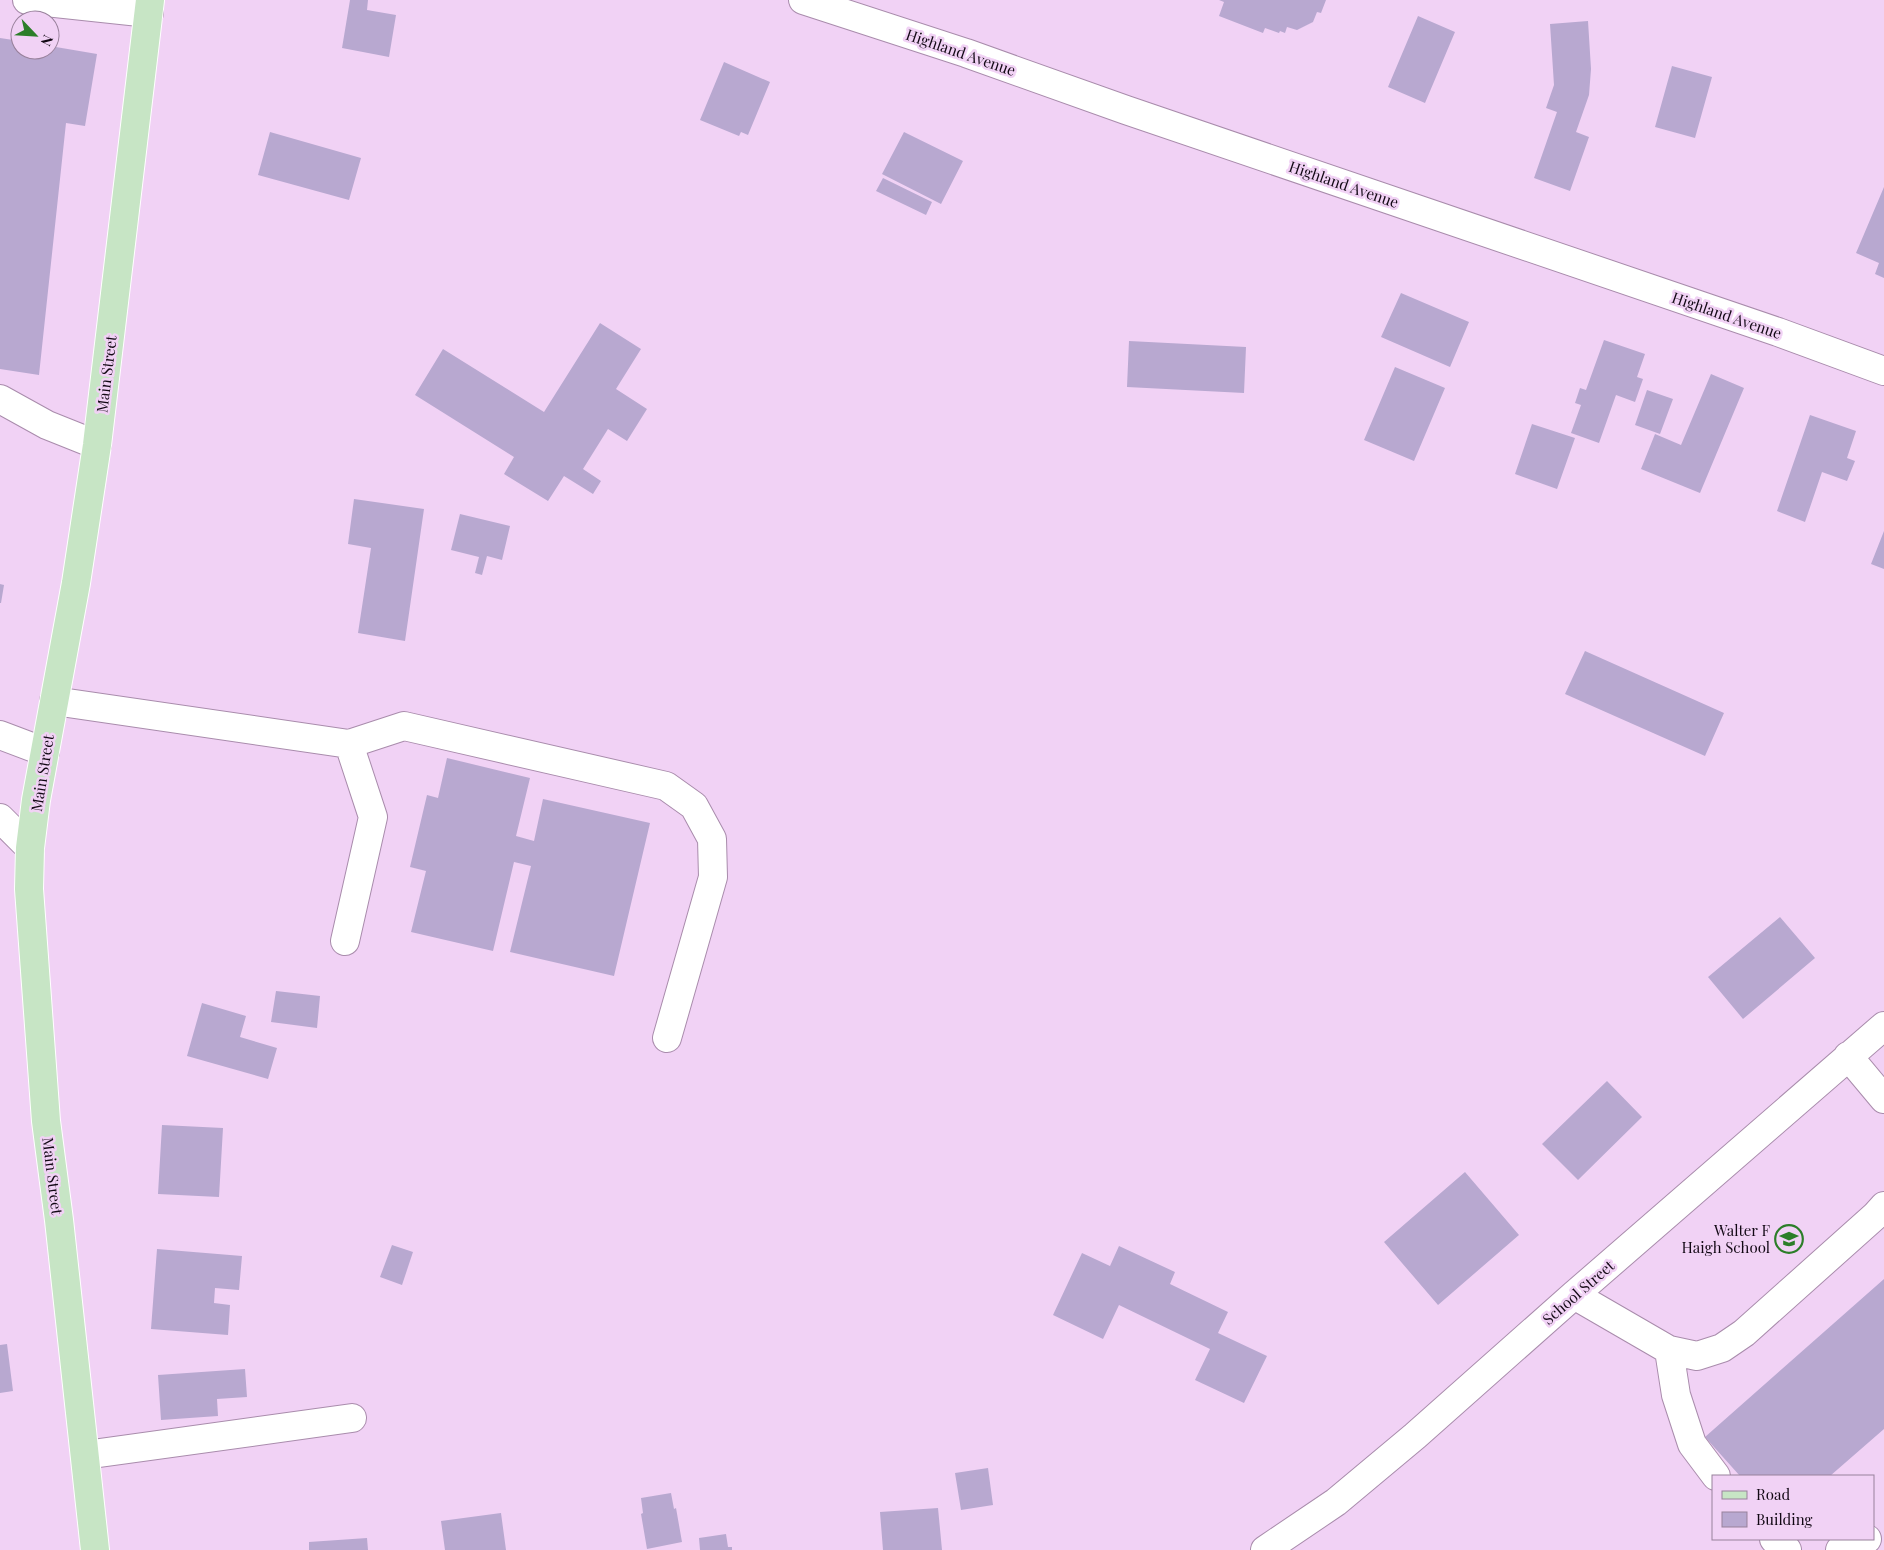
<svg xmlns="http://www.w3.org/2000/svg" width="1884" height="1550" viewBox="0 0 1884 1550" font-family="'Playfair Display',serif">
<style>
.building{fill:#b8a8d0}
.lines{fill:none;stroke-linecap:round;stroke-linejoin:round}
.minor-casing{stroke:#a98cac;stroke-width:30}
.major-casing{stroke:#fff;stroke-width:30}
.minor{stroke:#fff;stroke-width:28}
.major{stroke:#c7e5c5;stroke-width:28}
.labels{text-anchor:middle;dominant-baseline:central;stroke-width:5;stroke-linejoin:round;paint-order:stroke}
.street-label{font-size:15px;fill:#120814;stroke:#f1d2f5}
.poi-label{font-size:15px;fill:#120814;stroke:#f1d2f5;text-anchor:end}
</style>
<rect width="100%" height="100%" fill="#f1d2f5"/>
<path class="building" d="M350 0H368L367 10 396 15 389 57 342 48Z
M1219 0H1326L1321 13 1317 12 1313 22 1297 30 1287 27 1285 33 1280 31 1279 33 1265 28 1263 33 1219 16 1224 2Z
M1418 16 1455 32 1425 103 1388 87Z
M1588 21 1591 69 1589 95 1576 132 1589 137 1570 191 1534 178 1557 112 1546 108 1554 85 1550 24Z
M0 38 20 41V50H50V46L97 54 85 126 66 123 39 375 0 369Z
M724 62 770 82 748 135 741 132 739 136 700 120Z
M1672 66 1712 77 1695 138 1655 127Z
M270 132 361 158 349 200 258 175Z
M904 132 963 161 941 204 882 174Z
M883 178 932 202 926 215 876 191Z
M1884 187V278L1875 274 1879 263 1856 253Z
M1401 293 1469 322 1450 367 1381 337Z
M600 323 641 349 616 389 647 409 627 441 608 429 583 469 601 481 593 494 564 476 548 501 504 474 514 457 415 395 443 349 544 412Z
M1604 340 1645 354 1637 377 1643 379 1635 402 1616 395 1599 443 1571 433 1581 405 1575 403 1580 388 1586 390Z
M1129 341 1246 347 1244 393 1127 387Z
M1395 367 1445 388 1414 461 1364 440Z
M1711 374 1744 388 1700 493 1641 469 1655 434 1681 445Z
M1647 390 1673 399 1660 434 1635 425Z
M1810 415 1856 431 1847 458 1855 461 1847 481 1822 472 1805 522 1777 511Z
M1532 424 1575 438 1557 489 1515 474Z
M354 499 424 509 405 641 358 633 371 548 348 544Z
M460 514 510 526 502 560 487 556 482 575 475 573 479 557 451 550Z
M1884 531V569L1871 564Z
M0 584 4 585 1 603H0Z
M1585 651 1724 713 1705 756 1565 694Z
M447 758 530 778 516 836 534 841 543 799 650 823 614 976 510 952 531 866 514 862 493 951 411 932 426 871 410 867 427 795 438 798Z
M1780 917 1815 958 1743 1019 1708 977Z
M276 991 320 996 317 1028 271 1022Z
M202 1003 246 1016 240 1037 277 1048 268 1079 187 1056Z
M1607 1081 1642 1117 1578 1180 1542 1144Z
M162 1125 223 1128 219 1197 158 1194Z
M1465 1172 1519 1235 1438 1305 1384 1242Z
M392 1245 413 1252 402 1285 380 1277Z
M1119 1246 1175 1272 1170 1284 1228 1312 1218 1333 1267 1356 1244 1403 1195 1380 1210 1349 1119 1305 1103 1339 1053 1315 1082 1253 1110 1266Z
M157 1249 242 1256 239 1290 215 1288 214 1303 230 1305 228 1335 151 1329Z
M1884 1279V1429L1830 1476H1740L1705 1437Z
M7 1344 13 1391 0 1393V1345Z
M245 1369 247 1397 217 1399 218 1416 161 1420 158 1375Z
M988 1468 993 1505 961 1510 955 1473Z
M671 1493 674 1509 676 1508 682 1542 647 1549 641 1514 643 1513 641 1498Z
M938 1508 942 1550H883L880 1512Z
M501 1513 506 1550H445L441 1521Z
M726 1534 728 1547H732V1550H700L699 1538Z
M367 1538 368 1550H309V1542Z"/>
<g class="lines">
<defs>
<path id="minor" d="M27 0 149 13
M803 0 966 53 1126 110 1778 332 1884 371
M0 399 47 425 97 445
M54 701 349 744 404 726 666 786 694 806 712 839 713 877 667 1038
M0 735 45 752
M0 818 30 848
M345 941 373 817 349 744
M1848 1056 1884 1099
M1574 1295 1669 1350 1697 1356 1722 1348 1744 1333 1875 1216 1884 1206
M1669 1350 1676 1395 1692 1444 1716 1476
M85 1455 352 1418
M1774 1539 1781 1547 1787 1550
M1265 1550 1336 1502 1415 1436 1574 1295 1884 1026
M1840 1550 1867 1539"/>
<path id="major" d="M95 1550 59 1220 46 1121 29 889 30 848 36 800 76 583 97 445 150 0"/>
</defs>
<use href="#minor" class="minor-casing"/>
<use href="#major" class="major-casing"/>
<use href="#minor" class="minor"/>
<use href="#major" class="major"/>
</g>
<defs>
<symbol id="school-ring" viewBox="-11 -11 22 22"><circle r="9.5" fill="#f1d2f5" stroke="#2c7e29" stroke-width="1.5"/><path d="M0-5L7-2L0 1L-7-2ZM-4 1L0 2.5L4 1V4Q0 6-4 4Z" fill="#2c7e29"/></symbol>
</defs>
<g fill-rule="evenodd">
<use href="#school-ring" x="1773" y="1223" width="32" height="32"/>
</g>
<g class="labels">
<g class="street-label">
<text transform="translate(961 52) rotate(19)">Highland Avenue</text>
<text transform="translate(1344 184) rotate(19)">Highland Avenue</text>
<text transform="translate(1727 315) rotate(19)">Highland Avenue</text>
<text transform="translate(106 374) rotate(-83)">Main Street</text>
<text transform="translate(42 773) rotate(-81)">Main Street</text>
<text transform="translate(53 1176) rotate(83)">Main Street</text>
<text transform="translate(1578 1292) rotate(-41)">School Street</text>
</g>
<g class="poi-label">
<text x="1770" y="1230">Walter F<tspan x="1770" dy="17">Haigh School</tspan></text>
</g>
</g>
<rect x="1712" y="1475" width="162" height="65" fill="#f1d2f5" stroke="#98819b"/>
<rect x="1722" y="1491" width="25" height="8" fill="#c7e5c5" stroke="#98819b"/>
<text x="1756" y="1500" font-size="15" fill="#120814">Road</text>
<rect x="1722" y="1512" width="25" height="15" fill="#b8a8d0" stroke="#98819b"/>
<text x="1756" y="1525" font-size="15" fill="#120814">Building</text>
<g transform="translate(35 35) rotate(115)"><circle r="24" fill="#f1d2f5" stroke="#98819b"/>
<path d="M0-4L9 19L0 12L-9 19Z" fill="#2c7e29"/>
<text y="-8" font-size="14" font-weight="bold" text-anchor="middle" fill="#120814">N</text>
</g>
</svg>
